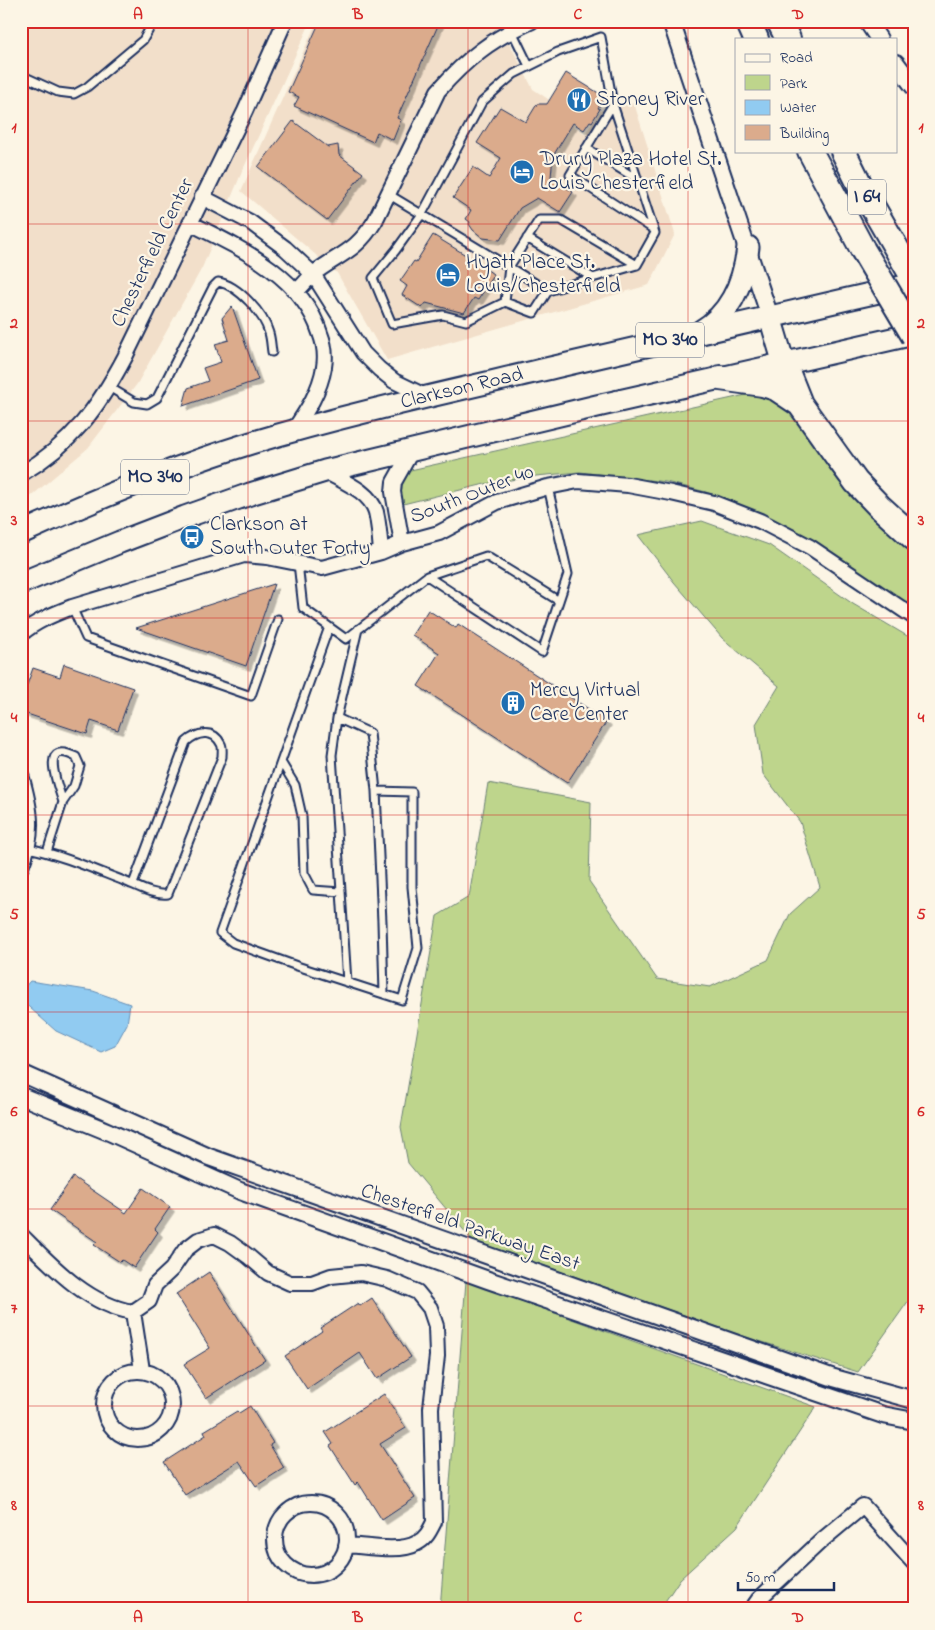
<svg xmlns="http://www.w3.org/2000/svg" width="935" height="1630" viewBox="0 0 935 1630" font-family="'Indie Flower',sans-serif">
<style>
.built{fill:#f2dfca}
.green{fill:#bed58c;stroke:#6c8275}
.water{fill:#91cbf1;stroke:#628db6}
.building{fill:#dbab8c;stroke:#1b2f5e;filter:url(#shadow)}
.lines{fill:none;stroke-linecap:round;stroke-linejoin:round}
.service-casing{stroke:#1b2f5e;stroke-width:11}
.minor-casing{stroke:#1b2f5e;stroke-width:18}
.tertiary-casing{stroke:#1b2f5e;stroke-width:20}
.primary-casing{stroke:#1b2f5e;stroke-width:25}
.motorway-casing{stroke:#1b2f5e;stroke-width:28}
.service{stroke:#fcf5e5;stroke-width:7}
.minor{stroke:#fcf5e5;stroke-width:14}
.tertiary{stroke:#fcf5e5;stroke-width:16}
.primary{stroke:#fcf5e5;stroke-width:21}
.motorway{stroke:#fcf5e5;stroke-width:24}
.motorway-bridge-casing{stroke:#1b2f5e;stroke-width:28;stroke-linecap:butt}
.motorway-bridge{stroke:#fcf5e5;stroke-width:24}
.grid{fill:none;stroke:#d62828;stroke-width:1;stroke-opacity:0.55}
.labels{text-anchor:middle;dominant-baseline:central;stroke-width:4.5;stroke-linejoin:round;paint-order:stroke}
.shield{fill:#fcf5e5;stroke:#5e6a86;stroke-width:1}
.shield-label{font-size:20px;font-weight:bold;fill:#1b2f5e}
.poi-label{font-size:21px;fill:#1b2f5e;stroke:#fcf5e5;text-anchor:start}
.street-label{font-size:21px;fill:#1b2f5e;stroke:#fcf5e5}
.neatline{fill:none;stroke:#d62828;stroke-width:2}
.grid-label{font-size:16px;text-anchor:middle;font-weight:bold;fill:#d62828}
</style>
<defs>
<filter id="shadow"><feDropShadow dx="4.5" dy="4.5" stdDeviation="0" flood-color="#0004"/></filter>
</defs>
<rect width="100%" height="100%" fill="#fcf5e5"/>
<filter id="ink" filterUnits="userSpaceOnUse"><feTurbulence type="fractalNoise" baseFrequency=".02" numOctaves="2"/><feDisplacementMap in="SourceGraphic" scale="10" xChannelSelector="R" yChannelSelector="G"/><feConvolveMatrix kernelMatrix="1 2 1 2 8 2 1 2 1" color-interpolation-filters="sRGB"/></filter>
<g filter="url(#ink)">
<path class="built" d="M21 21H311L241 174 202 268 137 384 88 448 28 499 21 502Z
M317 21H498L533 89 569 113 574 126 585 134 600 111 634 103 675 234 649 285 387 360 337 273 241 191Z"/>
<path class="green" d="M755 393 771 396 785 407 839 482 875 520 914 555V608L820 545 763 515 706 492 666 482 580 472 536 476 485 484 403 504 395 498 397 473Z
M702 521 769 545 853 604 914 640V1293L858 1372 740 1335 472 1240 408 1163 401 1127 437 916 469 897 488 783 591 802 589 881 657 979 710 987 768 960 790 914 820 887 800 822 763 774 756 724 779 686 722 638 674 582 638 535Z
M466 1281 816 1407 737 1527 680 1579 660 1609H440Z"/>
<path class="water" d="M30 981 93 991 130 1004 127 1024 115 1046 101 1052 56 1031 21 1000V991Z"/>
<path class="building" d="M320 21H440L397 118 401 120 393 140 377 132 373 142 294 106 299 97 288 92Z
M566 73 605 97 598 108 600 109 592 122 590 121 584 130 573 123 553 156 551 177 573 192 560 212 537 198 520 208 500 240 483 238 473 230 469 224 470 222 466 219 471 210 453 198 473 167 489 178 501 158 477 143 500 107 526 122 537 104H547Z
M293 121 328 147 338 145 339 155 363 173 327 220 258 167Z
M433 235 487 268 486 269 493 274 492 276 493 277 478 300 474 298 464 313 426 303 422 308 402 295 407 286 400 281 414 261 416 262Z
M232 306 258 380 183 406 188 388 208 381 203 368 221 362 215 344 229 340 222 318Z
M274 584 246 666 136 628Z
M428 610 456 628 458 624 607 721 567 783 418 686 439 653 412 635Z
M64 664 133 688 118 730 91 721 87 734 21 712V702L33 668 60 677Z
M73 1177 126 1213 143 1188 170 1207 155 1229 158 1232 134 1268 122 1260 120 1262 94 1245 97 1242 50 1210Z
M209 1272 265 1360 206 1398 184 1364 210 1348 176 1294Z
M372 1298 411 1357 377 1379 360 1353 307 1389 285 1356 322 1331 320 1328 358 1303 360 1306Z
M384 1394 406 1428 380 1444 415 1498 382 1520 358 1482 355 1485 330 1446 333 1444 325 1432Z
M250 1406 273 1443 270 1445 284 1468 256 1486 239 1461 185 1495 164 1462 206 1435 204 1431 237 1411 239 1413Z"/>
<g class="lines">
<defs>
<path id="service" d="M512 31 529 66
M21 75 58 92 74 94 87 87 143 40 154 21
M613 104 570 175 653 229
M586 148 637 179
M388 194C441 226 495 258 548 291L637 265 655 233 613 104 601 37 558 52 514 74 482 102 422 214 396 250 373 278 392 324 443 315 466 321 505 302 509 267 539 220H561L637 265
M527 238 593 278
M505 302 534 313 548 291
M109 387 134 402 147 404 157 398 213 287 218 282C238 285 264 314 269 333 271 339 271 346 272 352
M298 563 303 608 346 639 427 576 542 652 568 574 548 487
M427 576 486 556 559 601
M72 607 86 638 251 696 278 619
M329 627 220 933 233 943 297 966 402 1000 418 948 412 887V792L376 791 370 733 337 718 358 629
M337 718 332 755 347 982
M281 762 295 785 302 816 304 873 313 890 341 892
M376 791 382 922 384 994
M28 848C61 855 93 869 124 881 137 886 154 896 168 894L222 757C222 753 223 747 221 744 213 728 196 733 186 742L133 884
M47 852 63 802 74 786 80 766 76 757C38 738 58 786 63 802"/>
<path id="minor" d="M202 197 250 222 285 248 313 274 363 353 379 369 394 381 427 397
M190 223C240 248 302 276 320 333 324 343 326 355 324 367 320 391 307 411 293 431
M297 291C302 286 308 279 313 274 339 254 356 252 375 221L438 91C467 58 492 39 532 21
M325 471C342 481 370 491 376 512 379 525 380 539 381 552
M21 474C72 444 98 408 125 357L245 111 285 21
M402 543 393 492 394 482 412 450
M21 634C36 621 54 614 72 607L244 555 267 557 322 568 381 552 402 543 439 533 497 502 548 487 578 481 628 485 671 493 714 503 760 521 810 547 914 617
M21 775C31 810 35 833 21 867
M21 1235C52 1266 88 1305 133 1312
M133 1312 149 1301 155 1285 172 1269 185 1250 198 1240 214 1235 230 1243 248 1256 268 1273 290 1283H312L331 1276 361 1273 387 1279 417 1292 430 1308 436 1326 437 1356 431 1408 434 1522C430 1530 426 1539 417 1543 401 1553 365 1546 346 1545
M133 1312 142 1370
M104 1405a34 34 0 1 1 68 0a34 34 0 1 1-68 0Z
M275 1539a36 36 0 1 1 72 0a36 36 0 1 1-72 0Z
M752 1609 759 1599 821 1541 863 1506 914 1563"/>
<path id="tertiary" d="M671 21 770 317
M867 21 879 39
M896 63 914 87
M21 1073 209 1157 834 1378 914 1400
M21 1096 109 1132 240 1191 488 1280 883 1415 914 1421"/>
<g id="primary">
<path d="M770 317 784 364"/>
<path d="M701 331C732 313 744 281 748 247"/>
<path id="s1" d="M21 533C96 499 173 467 251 443 351 413 453 391 555 367 674 339 794 311 914 284"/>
<path d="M21 583 120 542 185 517 250 494 325 471 597 406 914 334"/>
</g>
<path id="motorway" d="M748 21 756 39
M779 21 788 39
M810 151 863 250
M843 151 860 185 914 279
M784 364 800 404 837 456 856 482 879 506 914 538
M720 378 763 384 776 388 800 404"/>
</defs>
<use href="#service" class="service-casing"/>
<use href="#minor" class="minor-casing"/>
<use href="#tertiary" class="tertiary-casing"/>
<use href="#primary" class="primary-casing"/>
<use href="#motorway" class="motorway-casing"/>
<use href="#service" class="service"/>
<use href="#minor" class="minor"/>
<use href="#tertiary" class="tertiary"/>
<use href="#primary" class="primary"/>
<use href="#motorway" class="motorway"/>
<defs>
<path id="motorway-bridge" d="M863 250 914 336"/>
</defs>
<use href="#motorway-bridge" class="motorway-bridge-casing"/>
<use href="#motorway-bridge" class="motorway-bridge"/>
</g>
</g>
<path class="grid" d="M248 21V1609M468 21V1609M688 21V1609M21 224H914M21 421H914M21 618H914M21 815H914M21 1012H914M21 1209H914M21 1406H914"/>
<defs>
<symbol id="restaurant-disc" viewBox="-11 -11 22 22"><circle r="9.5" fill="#1f6fb2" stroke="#fcf5e5"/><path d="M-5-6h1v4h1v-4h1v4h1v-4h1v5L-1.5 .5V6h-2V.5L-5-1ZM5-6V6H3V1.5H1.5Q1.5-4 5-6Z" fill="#fff"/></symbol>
<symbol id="hotel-disc" viewBox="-11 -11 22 22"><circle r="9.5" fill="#1f6fb2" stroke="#fcf5e5"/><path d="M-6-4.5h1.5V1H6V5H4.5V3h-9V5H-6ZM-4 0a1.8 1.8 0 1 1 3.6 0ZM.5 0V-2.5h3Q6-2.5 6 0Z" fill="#fff"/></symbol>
<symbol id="bus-disc" viewBox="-11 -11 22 22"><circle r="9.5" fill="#1f6fb2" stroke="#fcf5e5"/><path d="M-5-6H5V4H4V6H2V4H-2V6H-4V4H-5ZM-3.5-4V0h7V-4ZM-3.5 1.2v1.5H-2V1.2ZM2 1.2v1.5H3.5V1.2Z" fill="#fff"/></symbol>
<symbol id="building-disc" viewBox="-11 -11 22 22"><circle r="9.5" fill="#1f6fb2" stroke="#fcf5e5"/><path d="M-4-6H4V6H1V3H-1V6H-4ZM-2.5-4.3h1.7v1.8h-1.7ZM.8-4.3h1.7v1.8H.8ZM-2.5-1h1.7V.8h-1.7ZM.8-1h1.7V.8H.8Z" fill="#fff"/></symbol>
</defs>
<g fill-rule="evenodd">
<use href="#restaurant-disc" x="565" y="86" width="28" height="28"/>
<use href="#hotel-disc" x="508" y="158" width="28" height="28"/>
<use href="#hotel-disc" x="434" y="261" width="28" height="28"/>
<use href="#bus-disc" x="178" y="523" width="28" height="28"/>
<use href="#building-disc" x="499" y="689" width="28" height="28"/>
</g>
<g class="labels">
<g class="shield">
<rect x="848" y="179.5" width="38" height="35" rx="4"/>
<rect x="636" y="322.5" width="68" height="35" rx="4"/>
<rect x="121" y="459.5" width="68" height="35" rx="4"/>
</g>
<g class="shield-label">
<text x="867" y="197">I 64</text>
<text x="670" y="340">MO 340</text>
<text x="155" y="477">MO 340</text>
</g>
<g class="poi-label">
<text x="596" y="100">Stoney River</text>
<text x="540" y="160">Drury Plaza Hotel St.<tspan x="540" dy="24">Louis Chesterfield</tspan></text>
<text x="466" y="263">Hyatt Place St.<tspan x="466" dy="24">Louis/Chesterfield</tspan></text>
<text x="210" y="525">Clarkson at<tspan x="210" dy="24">South Outer Forty</tspan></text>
<text x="530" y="691">Mercy Virtual<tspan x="530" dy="24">Care Center</tspan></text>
</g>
<g class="street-label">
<text transform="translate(153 253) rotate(-64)">Chesterfield Center</text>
<text stroke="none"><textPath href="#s1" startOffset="465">Clarkson Road</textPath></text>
<text transform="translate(472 495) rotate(-21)">South Outer 40</text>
<text transform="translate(470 1228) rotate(19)">Chesterfield Parkway East</text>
</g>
</g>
<rect width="935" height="1630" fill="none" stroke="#fcf5e5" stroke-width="55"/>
<rect x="735" y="38" width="162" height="115" fill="#fcf5e5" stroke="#a2a6af"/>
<rect x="745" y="54" width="25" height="8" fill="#fcf5e5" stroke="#a2a6af"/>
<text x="780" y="62" font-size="15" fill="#1b2f5e">Road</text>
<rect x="745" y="75" width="25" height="15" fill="#bed58c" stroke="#a2a6af"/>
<text x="780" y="88" font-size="15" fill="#1b2f5e">Park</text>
<rect x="745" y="100" width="25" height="15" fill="#91cbf1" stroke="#a2a6af"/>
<text x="780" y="112" font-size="15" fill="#1b2f5e">Water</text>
<rect x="745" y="125" width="25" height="15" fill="#dbab8c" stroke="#a2a6af"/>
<text x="780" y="138" font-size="15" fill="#1b2f5e">Building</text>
<path d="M738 1582v8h96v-8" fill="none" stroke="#1b2f5e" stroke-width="2.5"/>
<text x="745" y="1582" font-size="15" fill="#1b2f5e" stroke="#fcf5e5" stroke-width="4" paint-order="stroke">50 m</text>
<rect x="28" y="28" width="880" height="1574" class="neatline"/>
<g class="grid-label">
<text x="138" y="19">A</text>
<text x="358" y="19">B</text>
<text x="578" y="19">C</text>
<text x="798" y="19">D</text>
<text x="14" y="132">1</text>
<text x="921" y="132">1</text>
<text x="14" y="328">2</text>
<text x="921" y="328">2</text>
<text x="14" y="525">3</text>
<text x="921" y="525">3</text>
<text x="14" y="722">4</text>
<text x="921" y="722">4</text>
<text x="14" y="919">5</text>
<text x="921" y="919">5</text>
<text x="14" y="1116">6</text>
<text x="921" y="1116">6</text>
<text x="14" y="1313">7</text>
<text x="921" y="1313">7</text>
<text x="14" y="1510">8</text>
<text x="921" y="1510">8</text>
<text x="138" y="1622">A</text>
<text x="358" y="1622">B</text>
<text x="578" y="1622">C</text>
<text x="798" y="1622">D</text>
</g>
</svg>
